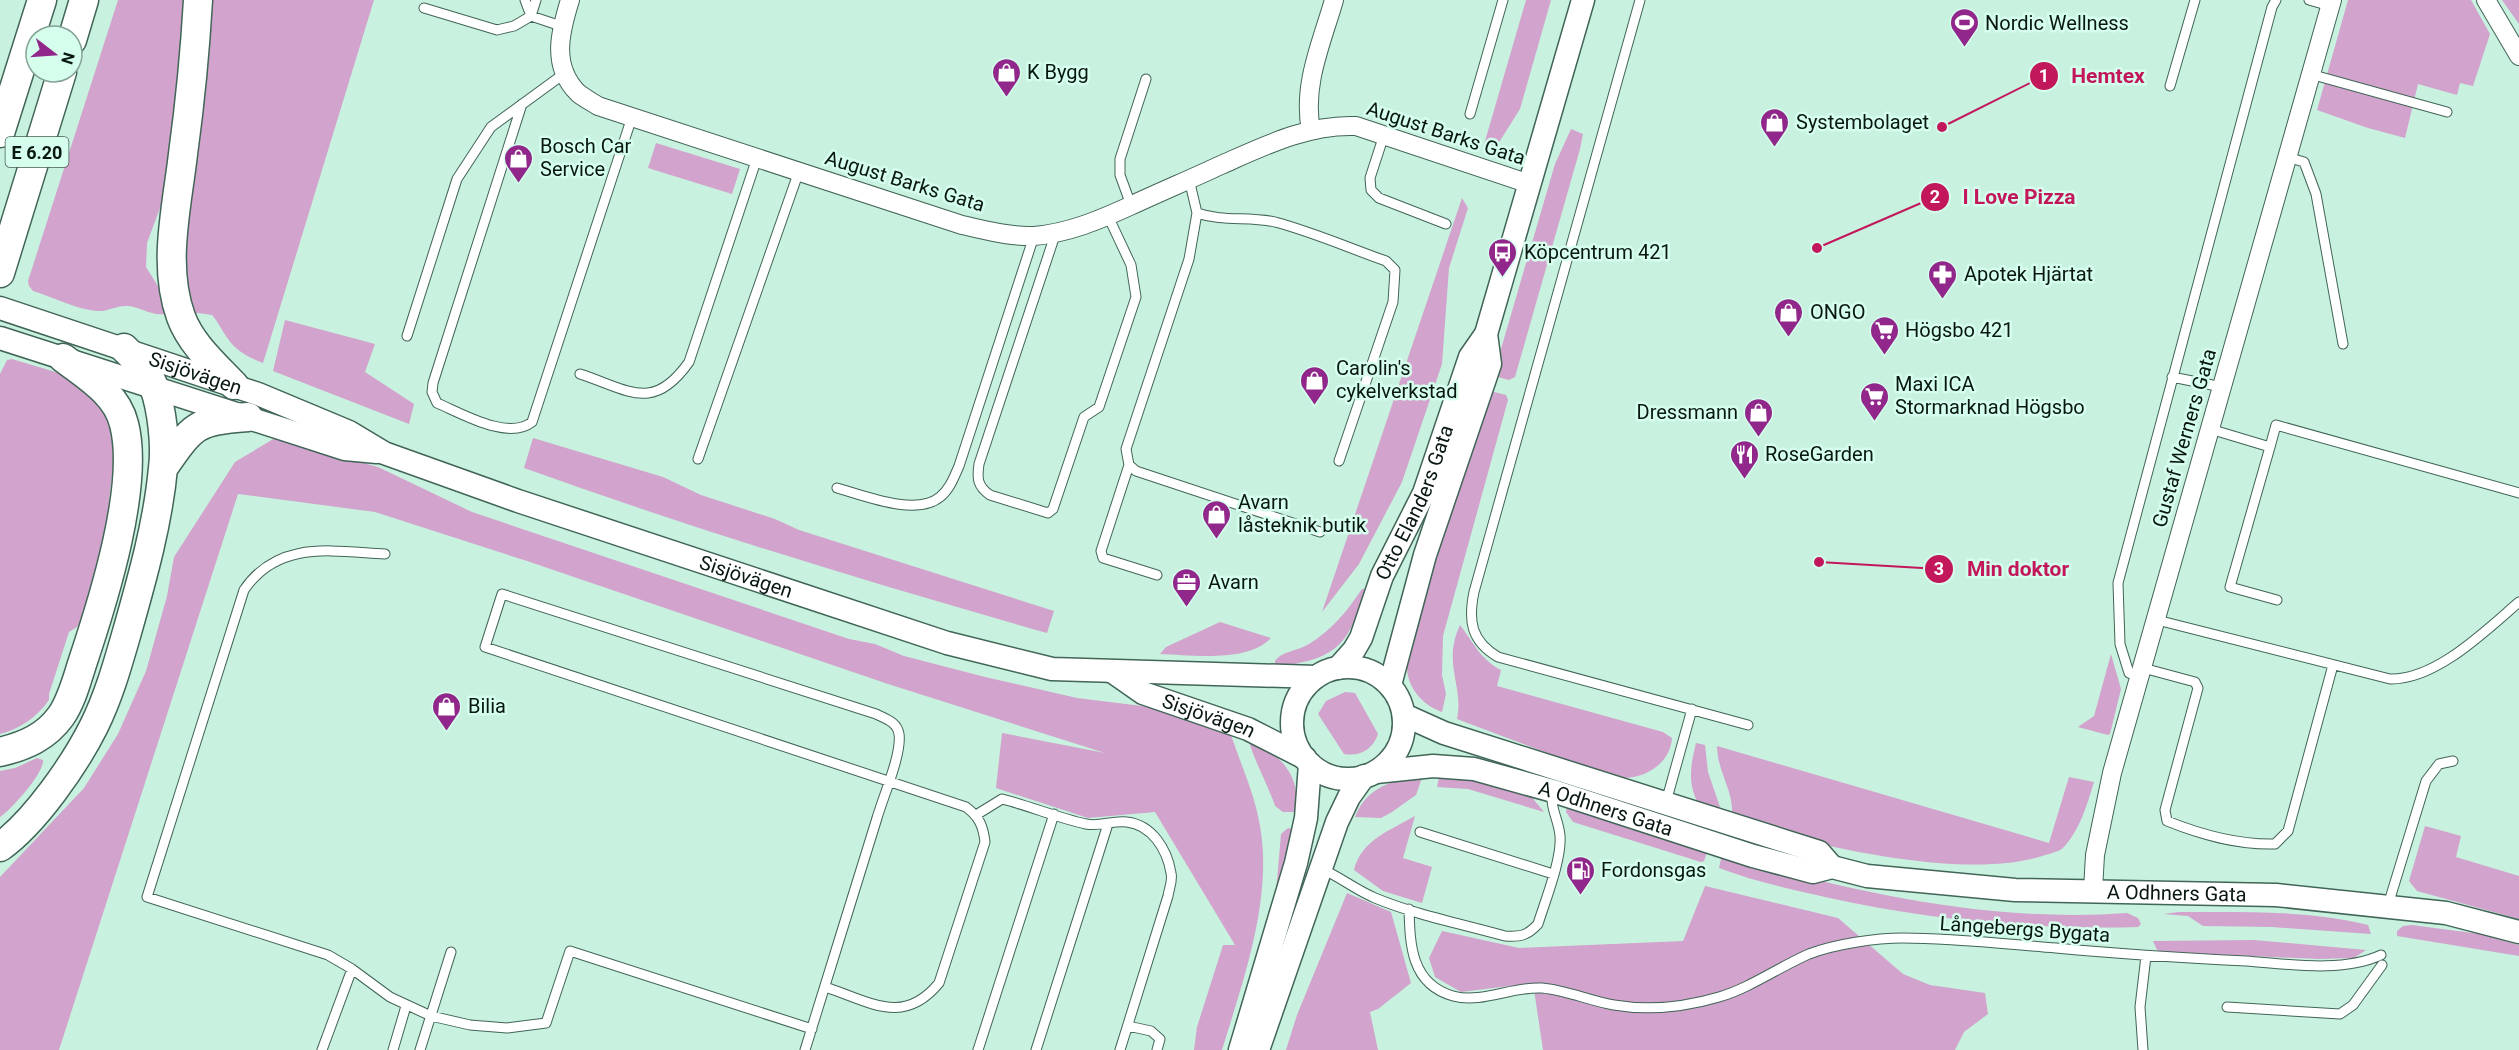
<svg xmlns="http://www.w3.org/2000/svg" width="2519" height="1050" viewBox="0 0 2519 1050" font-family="Roboto,sans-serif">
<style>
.green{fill:#d2a3cc}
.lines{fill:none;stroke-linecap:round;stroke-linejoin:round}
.service-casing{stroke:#416557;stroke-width:11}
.minor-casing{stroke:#416557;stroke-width:20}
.tertiary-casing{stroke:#416557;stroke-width:25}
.trunk-casing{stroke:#416557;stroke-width:31}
.service{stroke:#fff;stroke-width:9}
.minor{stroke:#fff;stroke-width:18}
.tertiary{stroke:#fff;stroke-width:22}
.trunk{stroke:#fff;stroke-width:28}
.labels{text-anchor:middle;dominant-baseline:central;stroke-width:5;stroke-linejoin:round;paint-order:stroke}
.shield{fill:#d6feed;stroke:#465c53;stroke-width:1.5}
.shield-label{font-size:18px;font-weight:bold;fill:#081711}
.poi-label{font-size:20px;fill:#081711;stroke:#d6feed;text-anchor:start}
.street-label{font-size:20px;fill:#081711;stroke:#d6feed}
.leader{fill:none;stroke:#c2185b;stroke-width:2}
.callout-dot{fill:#c2185b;stroke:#d6feed;stroke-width:2}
.mark-label{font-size:18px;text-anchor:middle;font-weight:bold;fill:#fff}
.callout-label{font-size:21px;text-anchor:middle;font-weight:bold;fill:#c2185b;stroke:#d6feed;stroke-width:5;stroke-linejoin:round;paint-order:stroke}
</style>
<rect width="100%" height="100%" fill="#c9f1df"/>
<path class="green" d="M118 0H183L176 130 163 200 147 243 146 267 163 294 167 309 164 314C152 316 140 307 128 306 116 305 108 312 96 311 76 309 53 297 33 291L29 286 28 281Z
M207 0H374L263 363C250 358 236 351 228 339 222 331 219 323 212 315L198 313 188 316 185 304 186 250Z
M1526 0H1551L1520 109 1498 144 1483 148Z
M2348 0H2471L2490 34 2473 86 2460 83 2457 95 2418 84 2405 138 2368 128 2317 110Z
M2502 0H2519V24Z
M1571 129 1583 134 1580 149 1515 377 1509 380 1494 376V373L1555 164Z
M656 143 740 169 732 194 648 168Z
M1462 198 1468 208 1449 268 1442 364 1402 482 1359 564 1322 612Z
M285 320 375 344 365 372 414 404 409 424 273 371Z
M12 359 62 374 80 384 112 420 115 449 105 535 85 615 77 627 69 632 49 694V700C37 717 20 729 0 734V374L7 360Z
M1490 391 1506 395 1508 400 1443 636 1442 675 1446 694 1442 712C1423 705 1408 689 1407 668 1406 648 1415 626 1421 606 1440 533 1466 462 1490 391Z
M275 438 378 467 472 512 849 639 875 644 904 656 985 677 1077 698 1142 706 1176 714 1231 735C1241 765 1255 795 1260 826 1273 898 1243 981 1222 1050H1194L1197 1027 1223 945H1235L1155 812 1088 818 996 788 1002 733 1105 753 888 684 527 561 375 512 238 494 59 1050H0V877L84 788 118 734 146 671 167 596 174 557 235 462Z
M533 438 663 477 701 495 775 519 799 530 1054 611 1047 633C871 583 696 530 524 468Z
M1362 589H1365C1353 628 1346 653 1303 662 1294 664 1283 667 1275 665V661C1282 651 1298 651 1309 644 1332 630 1347 611 1362 589Z
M1220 622 1271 638C1247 663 1192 655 1160 654L1166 647Z
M1460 625C1474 643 1480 659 1501 670L1497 686 1663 732 1672 738C1670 764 1645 779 1620 778 1613 777 1604 774 1597 772L1457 719C1464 685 1442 664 1460 625Z
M2111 654 2121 689 2110 734 2108 735 2078 727 2094 716Z
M1345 692 1355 693 1378 734C1373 749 1360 757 1344 754L1318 714 1326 701Z
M1250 743C1280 751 1304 780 1294 812H1283L1275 806C1271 792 1250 751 1250 743Z
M1696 743 1705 745 1708 772 1721 810 1698 803C1687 782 1691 764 1696 743Z
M1717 746 2049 843 2069 777 2094 782C2087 805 2080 830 2063 848 2058 852 2048 854 2042 856 1979 877 1861 855 1797 838 1775 832 1754 823 1732 815 1734 791 1717 771 1717 746Z
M37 758 43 760C45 772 11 810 0 817V771L15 768Z
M1423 775 1416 795 1392 812 1381 818 1355 817C1367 786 1394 780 1423 775Z
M1454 775 1530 795 1544 812 1468 789 1437 787 1439 777Z
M1567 807 1707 852 1704 861 1701 862 1573 822 1566 812Z
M1415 816 1403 858 1432 867 1422 903 1383 891 1354 870C1361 840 1391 830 1415 816Z
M2425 826 2461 836 2456 857 2519 876V919L2417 891 2409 881Z
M1288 828 1296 830 1274 916 1281 834Z
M1722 855C1854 892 1989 923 2127 913L2138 918 2141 924 2138 927C2033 930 1928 920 1825 897 1790 889 1753 881 1719 868Z
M1705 886 1838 918 1903 974 1930 985 1985 993 1988 1014 1964 1032 1955 1050H1543L1533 983 1461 992 1435 977 1429 958 1442 931 1519 948 1683 941Z
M1347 893 1391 912 1411 983 1378 1009 1370 1012 1378 1050H1286L1297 1015Z
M2179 912C2239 912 2311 910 2368 925L2371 934 2272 927 2203 926 2188 916 2163 914Z
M2412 925 2480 934 2519 945V956L2397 936V931L2403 926Z
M2254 940 2366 950 2354 958 2318 959 2163 952 2157 950 2153 941Z"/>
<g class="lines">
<defs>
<path id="service" d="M525 0 531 16 561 26
M1640 0 1474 592C1468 621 1471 641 1498 657L1748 725
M2309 0 2330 6
M424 8 497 30 514 26 531 16 536 0
M2310 74 2447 112
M2170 86 2195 0
M522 104 433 383 432 392 437 403C461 413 508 441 532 422L632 117
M1470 114 1503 0
M1384 135 1370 178 1371 190 1379 198 1446 224
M2287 157 2304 162 2316 194 2343 344
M1189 179 1197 213 1189 259 1126 449 1129 465 1136 471 1320 532
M1131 205 1120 175V159L1146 79
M1197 213C1223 222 1249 216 1275 222 1313 232 1349 248 1386 261L1395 270 1393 302 1339 461
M1056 232 979 464C977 478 977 486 990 495L1048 513 1053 509 1084 417 1099 407 1136 297 1131 265 1108 216
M407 336 457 179 491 127 565 73
M580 374C629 390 653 413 689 362L757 158
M2172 377 2222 387
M2210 429 2270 447 2276 425 2519 493
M2270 447 2230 587 2277 600
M698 459 799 171
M1129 465 1101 551 1103 558 1157 575
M837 488C863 495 916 517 940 497 950 489 954 477 959 466L1034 236
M385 554C331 551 278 540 244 590L147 897 328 955 352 969 390 997 431 1016 470 1025 507 1028 546 1023 570 951 812 1029
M2157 620 2390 679C2436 680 2485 631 2519 602
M2143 668 2195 682 2198 688 2165 810 2167 821C2202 835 2237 845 2275 844L2288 831 2333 665
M2140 677 2129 673 2120 644 2118 583 2272 7 2276 0
M1666 802 1692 709
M976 815 1002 799C1030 806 1058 818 1086 824 1100 827 1113 820 1127 822 1152 825 1167 849 1171 873 1173 880 1169 889 1168 896L1120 1050
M1420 832 1553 874
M1322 869C1340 877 1356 890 1375 898 1416 915 1462 924 1505 936 1520 937 1527 936 1538 924 1545 901 1562 859 1560 836 1559 820 1549 807 1553 791
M2388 905 2426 781 2439 764 2453 761
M1409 909C1410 945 1411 984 1453 996 1482 1004 1513 986 1542 988 1566 990 1590 1001 1614 1005 1649 1011 1685 1007 1719 997 1750 988 1779 967 1809 954 1835 944 1876 938 1903 938 1954 938 2005 944 2056 948 2119 954 2182 958 2246 961 2288 964 2342 973 2381 955
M2227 1007 2340 1014 2353 1005 2382 965
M1128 1026 1151 1031 1160 1039 1157 1050
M322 1050 352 969
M393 1050 406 1006
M420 1050 451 952
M805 1050C829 973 853 895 877 818 883 797 902 754 899 734 897 722 886 719 876 714L502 594 485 647 966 807C979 817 983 825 985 842L939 983C903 1027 869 1001 825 987
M978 1050 1054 814
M1036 1050 1108 824
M2143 1050 2140 1007 2146 956"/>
<path id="minor" d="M570 0C560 32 551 66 578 93 584 98 592 102 598 106L962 225C986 230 1010 237 1034 236 1069 233 1099 220 1130 206 1160 192 1191 179 1221 165 1264 146 1308 124 1356 126L1530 184
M2486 0 2519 56
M1311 130C1302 85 1322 42 1334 0
M2093 890 2095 855 2112 773 2332 0"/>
<g id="tertiary">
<path id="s1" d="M0 308 258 394 349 432 384 453 518 501 947 643 1052 669 1316 677"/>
<path d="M0 338 345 449 377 452"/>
<circle cx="1348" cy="723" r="56"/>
<path id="s2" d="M1338 668 1354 650 1361 638 1382 576 1424 493 1470 357 1486 334 1583 0"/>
<path id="s3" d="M1113 672 1143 693 1248 729 1305 758"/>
<path d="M1390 685 1425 555 1490 364 1486 334"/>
<path d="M1404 715 1444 733 1819 852 1832 867"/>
<path id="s4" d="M1376 772 1433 766 1474 769 1553 791 1753 856 1813 872 1832 867 1867 876 2015 890 2276 895 2446 913 2519 932"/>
<path d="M1240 1050 1296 863 1306 818 1310 764"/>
<path d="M1258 1050 1337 822 1349 797 1364 776"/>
</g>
<path id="trunk" d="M198 0C195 52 190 103 183 154 177 207 162 265 181 317 191 344 214 364 234 385
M72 40 84 0
M0 133 42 0
M0 273 62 72
M164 467C194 424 196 421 248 417
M0 752C25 746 46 737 61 716 72 700 77 679 83 661 103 601 140 485 124 424 117 394 87 376 63 358
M0 847C35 822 75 764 94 726 109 696 118 663 127 632 142 579 158 523 163 468 166 445 162 409 154 387 148 371 136 360 124 348"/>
</defs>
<use href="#service" class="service-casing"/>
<use href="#minor" class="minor-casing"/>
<use href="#tertiary" class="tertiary-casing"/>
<use href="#trunk" class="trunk-casing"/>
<use href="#service" class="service"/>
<use href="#minor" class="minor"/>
<use href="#tertiary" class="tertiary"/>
<use href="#trunk" class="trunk"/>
</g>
<defs>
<symbol id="stadium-pin" viewBox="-11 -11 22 30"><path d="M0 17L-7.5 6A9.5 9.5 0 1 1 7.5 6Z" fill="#91278a" stroke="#d6feed"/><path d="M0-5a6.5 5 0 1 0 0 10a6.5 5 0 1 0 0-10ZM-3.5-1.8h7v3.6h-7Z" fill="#fff"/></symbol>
<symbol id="shop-pin" viewBox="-11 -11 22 30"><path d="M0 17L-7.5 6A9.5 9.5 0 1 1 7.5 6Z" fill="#91278a" stroke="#d6feed"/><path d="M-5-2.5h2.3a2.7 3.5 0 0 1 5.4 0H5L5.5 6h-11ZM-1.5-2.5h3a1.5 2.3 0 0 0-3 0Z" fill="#fff"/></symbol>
<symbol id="bus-pin" viewBox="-11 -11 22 30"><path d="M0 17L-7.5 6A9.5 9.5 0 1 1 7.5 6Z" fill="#91278a" stroke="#d6feed"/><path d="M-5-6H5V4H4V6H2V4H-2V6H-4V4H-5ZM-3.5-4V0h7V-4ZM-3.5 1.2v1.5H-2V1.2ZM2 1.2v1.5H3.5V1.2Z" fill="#fff"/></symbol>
<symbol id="pharmacy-pin" viewBox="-11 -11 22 30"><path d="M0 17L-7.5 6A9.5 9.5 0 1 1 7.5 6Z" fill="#91278a" stroke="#d6feed"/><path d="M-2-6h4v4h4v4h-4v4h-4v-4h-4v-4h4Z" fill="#fff"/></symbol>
<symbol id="supermarket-pin" viewBox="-11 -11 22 30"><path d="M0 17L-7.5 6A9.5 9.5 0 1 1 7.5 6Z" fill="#91278a" stroke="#d6feed"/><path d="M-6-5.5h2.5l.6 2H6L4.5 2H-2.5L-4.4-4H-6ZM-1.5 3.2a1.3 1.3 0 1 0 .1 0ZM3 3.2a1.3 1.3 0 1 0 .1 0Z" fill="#fff"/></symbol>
<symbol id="restaurant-pin" viewBox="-11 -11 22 30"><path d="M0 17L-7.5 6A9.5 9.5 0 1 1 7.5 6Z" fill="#91278a" stroke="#d6feed"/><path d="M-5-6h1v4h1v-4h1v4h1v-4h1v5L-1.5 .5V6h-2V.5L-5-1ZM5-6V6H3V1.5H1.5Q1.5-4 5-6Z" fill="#fff"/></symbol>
<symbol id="office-pin" viewBox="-11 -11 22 30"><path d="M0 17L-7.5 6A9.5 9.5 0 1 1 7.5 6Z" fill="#91278a" stroke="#d6feed"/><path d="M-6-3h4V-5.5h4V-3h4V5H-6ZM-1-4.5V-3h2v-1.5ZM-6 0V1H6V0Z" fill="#fff"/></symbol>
<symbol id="fuel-pin" viewBox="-11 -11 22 30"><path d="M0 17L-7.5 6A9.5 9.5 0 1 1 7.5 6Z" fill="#91278a" stroke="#d6feed"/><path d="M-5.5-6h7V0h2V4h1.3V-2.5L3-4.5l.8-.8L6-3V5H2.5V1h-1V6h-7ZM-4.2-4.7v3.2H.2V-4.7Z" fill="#fff"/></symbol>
</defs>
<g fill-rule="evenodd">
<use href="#stadium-pin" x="1948" y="6" width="33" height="45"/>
<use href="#shop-pin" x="990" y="56" width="33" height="45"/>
<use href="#shop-pin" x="1758" y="106" width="33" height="45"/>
<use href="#shop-pin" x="502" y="142" width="33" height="45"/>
<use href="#bus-pin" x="1486" y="236" width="33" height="45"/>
<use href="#pharmacy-pin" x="1926" y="258" width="33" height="45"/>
<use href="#shop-pin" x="1772" y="296" width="33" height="45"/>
<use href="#supermarket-pin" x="1868" y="314" width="33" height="45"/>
<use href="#shop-pin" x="1298" y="364" width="33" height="45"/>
<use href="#supermarket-pin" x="1858" y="380" width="33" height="45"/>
<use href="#shop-pin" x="1742" y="396" width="33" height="45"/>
<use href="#restaurant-pin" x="1728" y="438" width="33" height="45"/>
<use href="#shop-pin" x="1200" y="498" width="33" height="45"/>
<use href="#office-pin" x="1170" y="566" width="33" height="45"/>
<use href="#shop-pin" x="430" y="690" width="33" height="45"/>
<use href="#fuel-pin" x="1564" y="854" width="33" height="45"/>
</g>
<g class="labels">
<rect class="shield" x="5.5" y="137" width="63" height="30" rx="4.5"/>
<g class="shield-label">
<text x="37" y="152">E 6.20</text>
</g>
<g class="poi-label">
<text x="1985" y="23">Nordic Wellness</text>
<text x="1027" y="72">K Bygg</text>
<text x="1796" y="122">Systembolaget</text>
<text x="540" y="146">Bosch Car<tspan x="540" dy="23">Service</tspan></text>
<text x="1524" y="252">Köpcentrum 421</text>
<text x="1964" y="274">Apotek Hjärtat</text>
<text x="1810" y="312">ONGO</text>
<text x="1905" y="330">Högsbo 421</text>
<text x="1336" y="368">Carolin's<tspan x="1336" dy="23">cykelverkstad</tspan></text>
<text x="1895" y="384">Maxi ICA<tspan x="1895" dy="23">Stormarknad Högsbo</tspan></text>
<text x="1738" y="412" text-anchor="end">Dressmann</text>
<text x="1765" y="454">RoseGarden</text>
<text x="1238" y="502">Avarn<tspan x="1238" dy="23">låsteknik butik</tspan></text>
<text x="1208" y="582">Avarn</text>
<text x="468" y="706">Bilia</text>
<text x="1601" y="870">Fordonsgas</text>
</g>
<g class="street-label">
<text transform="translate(1446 133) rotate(18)">August Barks Gata</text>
<text transform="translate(905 181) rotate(17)">August Barks Gata</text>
<text stroke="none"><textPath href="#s1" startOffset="206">Sisjövägen</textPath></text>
<text transform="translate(2184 438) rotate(-74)">Gustaf Werners Gata</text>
<text stroke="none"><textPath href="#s2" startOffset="184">Otto Elanders Gata</textPath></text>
<text stroke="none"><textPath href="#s1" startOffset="794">Sisjövägen</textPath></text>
<text stroke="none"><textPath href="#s3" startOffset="106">Sisjövägen</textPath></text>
<text stroke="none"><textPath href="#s4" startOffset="236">A Odhners Gata</textPath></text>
<text stroke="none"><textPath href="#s4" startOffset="819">A Odhners Gata</textPath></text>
<text transform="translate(2025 929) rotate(4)">Långebergs Bygata</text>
</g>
</g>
<path class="leader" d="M1942 127L2044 76M1817 248L1935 197M1819 562L1939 569"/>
<g class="callout-dot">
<circle cx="1942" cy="127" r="6"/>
<circle cx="1817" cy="248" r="6"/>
<circle cx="1819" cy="562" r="6"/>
<circle cx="2044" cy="76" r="15"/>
<circle cx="1935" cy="197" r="15"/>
<circle cx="1939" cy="569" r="15"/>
</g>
<g class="mark-label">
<text x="2044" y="82">1</text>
<text x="1935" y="203">2</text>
<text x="1939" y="575">3</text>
</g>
<g class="callout-label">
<text x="2108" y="83">Hemtex</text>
<text x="2019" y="204">I Love Pizza</text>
<text x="2018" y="576">Min doktor</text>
</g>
<g transform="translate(54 54) rotate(107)"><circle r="28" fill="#d6feed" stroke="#84a295" stroke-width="1.5"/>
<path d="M0-4.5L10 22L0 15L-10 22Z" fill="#91278a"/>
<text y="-9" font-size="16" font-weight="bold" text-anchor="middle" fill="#081711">N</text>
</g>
</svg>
